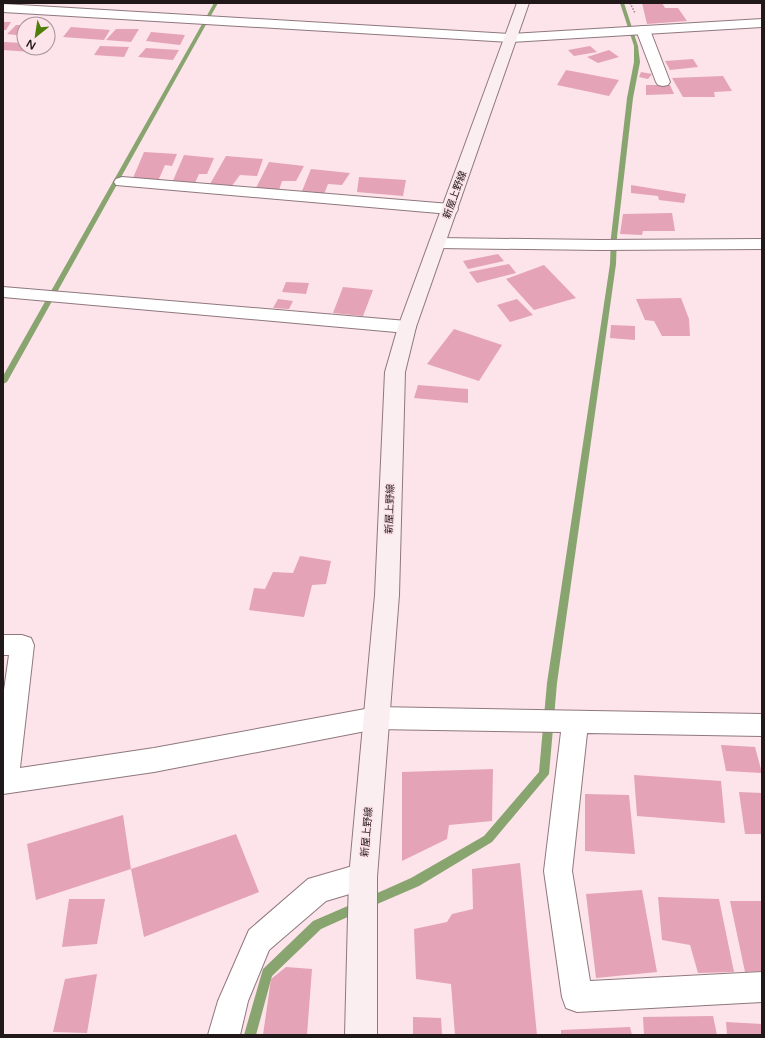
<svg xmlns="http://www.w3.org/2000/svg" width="765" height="1038" viewBox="0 0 765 1038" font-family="'Varela Round','Noto Sans JP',sans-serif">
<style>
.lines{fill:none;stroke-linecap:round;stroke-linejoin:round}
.stream{fill:#88a46f;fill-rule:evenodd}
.building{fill:#e4a3b6}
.minor-casing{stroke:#8e787e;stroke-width:2}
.tertiary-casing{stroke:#8e787e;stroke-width:2}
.secondary-casing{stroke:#8e787e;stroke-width:2}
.path{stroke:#98858a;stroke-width:1.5;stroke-dasharray:1.5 1.5;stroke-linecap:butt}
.minor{fill:#fff;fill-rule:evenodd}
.tertiary{fill:#fff;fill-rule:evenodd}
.secondary{fill:#fbeef1;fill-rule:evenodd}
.labels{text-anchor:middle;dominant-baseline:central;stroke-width:3;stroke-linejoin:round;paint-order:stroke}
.street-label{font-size:10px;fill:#21181a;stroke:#fde3ea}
</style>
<rect width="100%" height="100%" fill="#fde3ea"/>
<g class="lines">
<path class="stream" d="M214 3H218L7 382 3 384V376Z
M620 3H624L638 46 640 62 633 98 617 237 616 264 557 683 549 774 492 842 419 886 368 908 364 907 363 903 364 899 411 878 484 836 539 772 547 683 610 264 611 237 627 98 634 62V46Z
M357 902 361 903 362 907 361 911 321 929 272 976 256 1035H244L263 969 313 921Z"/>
</g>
<path class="building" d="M642 3H662L665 8H678L687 21 647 24Z
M3 22H11L6 30H3Z
M16 25H24V36L7 34Z
M71 27 110 30 104 40 63 37Z
M116 29H139L131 42 106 40Z
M151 32 185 35 180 45 146 41Z
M3 42 24 43V48H34L31 52 3 50Z
M100 46 129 47 124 57 94 55Z
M590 46 597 52 574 56 568 50Z
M146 48 179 50 173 60 138 57Z
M609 50 619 57 598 63 587 57Z
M693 59 698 67 670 70 665 61Z
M566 70 619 80 609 96 557 85Z
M641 72 652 74 648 79 639 77Z
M723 76 732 91 714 92 715 97H683L672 78Z
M646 85H670L674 94 646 95Z
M144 152 177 154 172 166 165 165 158 181 133 178Z
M184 155 214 158 207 174H199L195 183H172Z
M226 156 263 159 257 176 240 175 231 187 210 184Z
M269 162 304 166 296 181H282L279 190 256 188Z
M311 169 350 173 342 185 328 184 324 194 302 191Z
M359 177 406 180 403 196 357 192Z
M631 185 686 194 684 203 659 200 658 196 631 193Z
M672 213 675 231H643L642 235 620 234 623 214Z
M498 254 504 261 468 269 463 261Z
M509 264 516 273 477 283 469 272Z
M544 265 576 298 534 310 506 279Z
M286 282 309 283 306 294 282 292Z
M343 287 373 290 363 316 333 313Z
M681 298 689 319 690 336H662L654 321 645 320 636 299Z
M278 299 293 301 289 309 273 308Z
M517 299 533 315 510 322 497 305Z
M611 325 635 326V340L610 338Z
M454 329 502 345 479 381 427 364Z
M418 385 468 389V403L414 398Z
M300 556 331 561 326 584 312 585 304 617 249 610 254 588 265 589 273 572 293 573Z
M721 745 755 747 762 773 726 771Z
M493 769 492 821 449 825 447 839 402 861V772Z
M634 775 721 781 725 823 637 816Z
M739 792 762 793V834H745Z
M585 794 629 795 635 854 585 851Z
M123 815 131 869 36 900 27 844Z
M236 834 259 892 144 937 131 869Z
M520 863 537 1035H455L451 984 416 979 414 929 447 922 452 914 473 909 472 869Z
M642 890 657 972 596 978 586 894Z
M658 897 719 899 734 972 698 973 690 945 662 940Z
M69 899H105L97 944 62 947Z
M730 901H762V971L745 972Z
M286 967 312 969 307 1035H263L271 979Z
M97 974 87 1033 53 1032 65 979Z
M713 1016 717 1035H644L643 1017Z
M413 1017 441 1018 442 1035H413Z
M726 1022 762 1024V1035H727Z
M630 1027 632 1035H561V1030Z"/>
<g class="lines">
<defs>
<path id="minor" d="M643 26 648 27 650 30 670 82 668 85 663 86 658 85 656 82 636 30 638 27Z
M122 177 450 204 456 205 458 209 456 213 450 214 116 185 114 182 116 179Z
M438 238 600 240 762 239V249L600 250 438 248 432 247 429 243 432 239Z
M3 287 407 321 414 323 416 327 414 331 407 333 3 297Z
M3 635H22L31 638 34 645 20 768 154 748 376 707 762 714V736L587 733 572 871 590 981 762 972V1002L577 1012 566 1008 562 997 544 871 561 732 376 729 154 772 3 794V697L9 655H3Z
M363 863 373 867 377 877 373 887 326 901 269 950 248 1001 240 1035H208L218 1001 249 930 308 879Z"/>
<path id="tertiary" d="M3 4 511 34 762 19V27L511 42 3 12Z"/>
<path id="secondary" d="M517 3H529L416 327 405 372 399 595 377 877V1035H345L349 877 375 595 385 372 398 327Z"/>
</defs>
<use href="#minor" class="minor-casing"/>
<use href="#tertiary" class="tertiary-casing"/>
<use href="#secondary" class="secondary-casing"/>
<path class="path" d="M630 3 635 13"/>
<use href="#minor" class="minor"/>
<use href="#tertiary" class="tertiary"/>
<use href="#secondary" class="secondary"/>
</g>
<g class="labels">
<g class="street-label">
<text transform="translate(455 195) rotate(-70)">新屋上野線</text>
<text transform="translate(390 509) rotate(-88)">新屋上野線</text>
<text transform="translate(367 832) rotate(-85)">新屋上野線</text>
</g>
</g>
<rect width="765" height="1038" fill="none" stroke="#21181a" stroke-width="8"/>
<g transform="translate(36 36) rotate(210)"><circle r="19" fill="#fde3ea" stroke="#a59297"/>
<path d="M0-3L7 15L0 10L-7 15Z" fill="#4f7e09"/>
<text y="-6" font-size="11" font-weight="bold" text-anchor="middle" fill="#21181a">N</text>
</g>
</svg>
